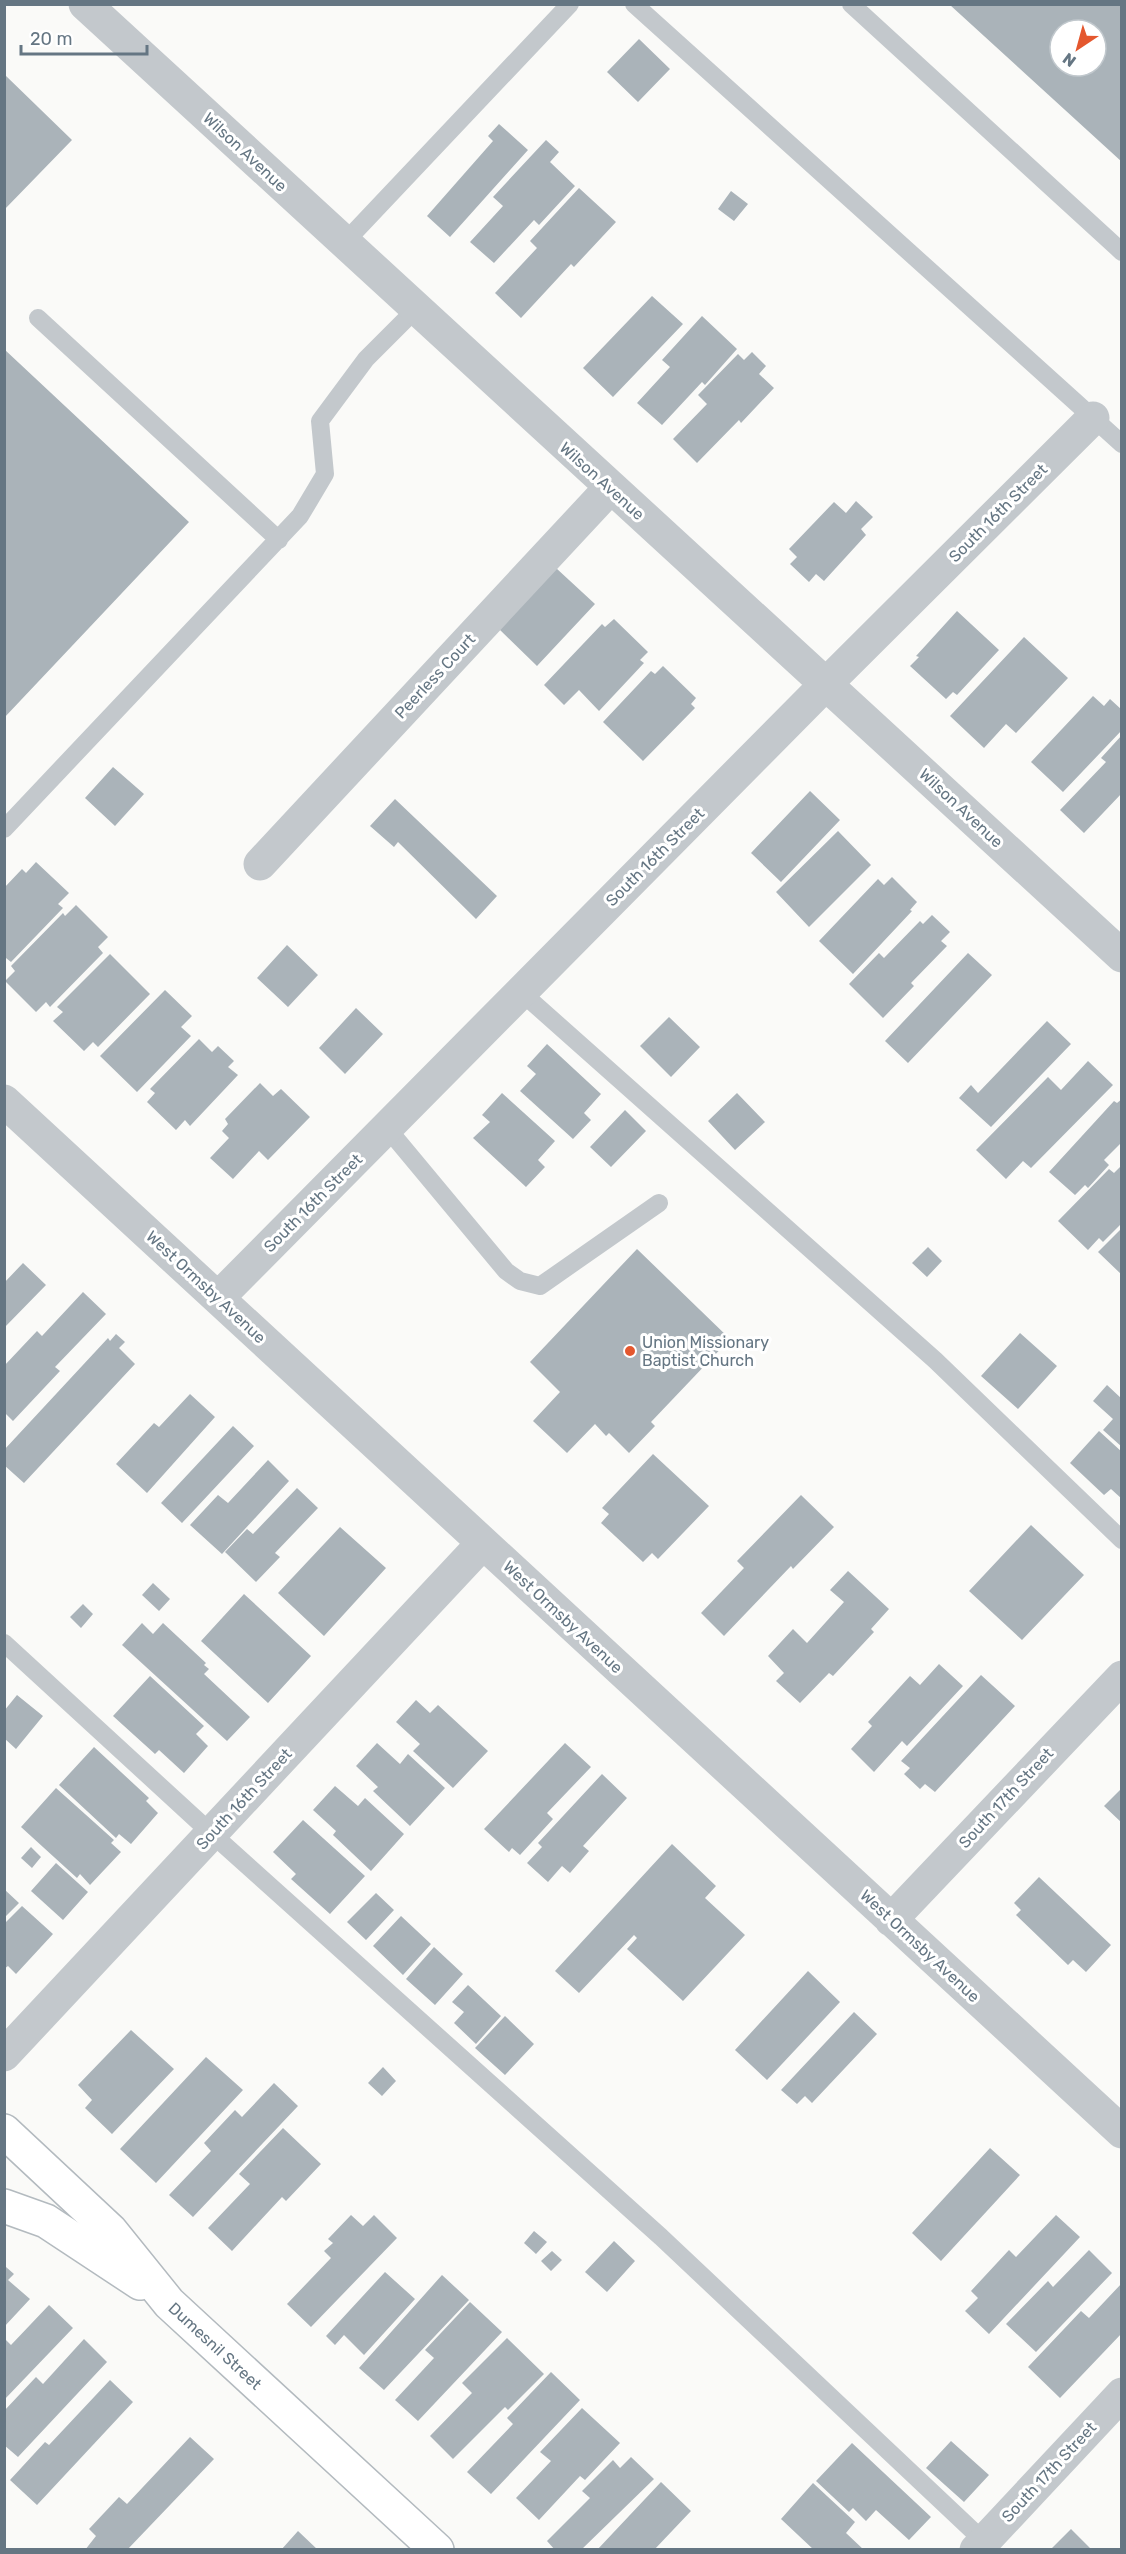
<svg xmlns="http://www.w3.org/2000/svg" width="1126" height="2554" viewBox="0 0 1126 2554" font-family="Rubik,sans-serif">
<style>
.building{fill:#aab3b9;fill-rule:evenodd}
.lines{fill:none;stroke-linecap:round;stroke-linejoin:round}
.secondary-casing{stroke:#b3babf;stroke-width:36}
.service{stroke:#c3c8cc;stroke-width:18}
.minor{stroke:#c3c8cc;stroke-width:33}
.secondary{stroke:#fff;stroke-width:33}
.poi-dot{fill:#e4572e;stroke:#fff;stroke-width:2}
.labels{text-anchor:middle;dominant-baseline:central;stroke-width:6;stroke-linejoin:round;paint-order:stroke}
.street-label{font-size:16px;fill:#657683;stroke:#fff}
.poi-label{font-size:16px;fill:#657683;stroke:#fff;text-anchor:start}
</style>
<rect width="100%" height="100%" fill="#fafaf8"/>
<path class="building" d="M950 5H1122V162ZM1060 30H1096V66H1060Z
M639 39 670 69 638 102 607 72Z
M4 74 72 140 4 210Z
M499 124 528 150 450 237 427 216 493 141 488 136Z
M546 140 559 152 550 162 575 186 539 225 534 220 494 263 470 242 503 206 493 197Z
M579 188 616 222 574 267 571 264 521 318 495 293 537 248 530 241Z
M731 191 748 204 734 221 718 209Z
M652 296 683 324 613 397 583 368Z
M702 316 737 349 705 385 702 382 662 425 637 403 670 367 662 360Z
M4 349 189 522 4 718Z
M752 352 766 366 759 374 774 388 741 423 739 420 697 463 673 439 707 404 698 395 738 354 744 360Z
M856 501 873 517 861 529 866 535 824 581 816 574 809 582 790 564 797 557 789 549 834 502 846 513Z
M556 568 595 604 537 666 499 629Z
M957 611 999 650 957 695 953 692 946 699 910 666 919 657 916 656Z
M614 619 648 652 640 660 644 663 599 711 579 690 564 705 544 685 602 624 605 627Z
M1024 637 1068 678 1016 733 1006 724 984 748 950 716Z
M663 666 696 698 691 704 695 708 643 761 603 722 651 671 655 674Z
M1093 696 1104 706 1110 699 1122 710V730L1063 792 1031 762Z
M1122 735V793L1084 833 1060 810 1106 762 1101 758Z
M113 767 144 794 115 826 85 798Z
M810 791 840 820 781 882 751 853Z
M395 799 497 896 476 919 398 842 394 847 370 826Z
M838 831 871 865 809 927 776 892Z
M36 862 69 893 58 904 63 908 11 962 6 958 4 959V888L22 869 26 873Z
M892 877 917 902 910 910 912 911 853 974 819 941 878 879 884 885Z
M76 905 108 937 98 947 103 953 50 1007 46 1002 36 1012 5 981 15 971 11 966 63 913 65 916Z
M932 915 950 932 941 941 947 946 911 983 914 986 883 1018 849 984 879 953 884 958 920 921 923 924Z
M287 945 318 975 288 1007 257 978Z
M968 953 992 975 908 1063 885 1041Z
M110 954 150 994 98 1047 93 1042 84 1051 53 1021 63 1012 57 1007Z
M165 990 192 1016 181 1027 191 1036 137 1092 100 1056Z
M356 1008 383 1034 345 1074 319 1048Z
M669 1017 700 1047 671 1077 640 1046Z
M1047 1021 1071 1044 991 1127 959 1098 971 1085 978 1093Z
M199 1039 212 1052 218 1046 234 1061 228 1067 238 1075 190 1126 185 1120 176 1130 147 1102 155 1093 150 1089Z
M547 1044 601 1094 584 1113 591 1120 573 1139 520 1091 536 1074 527 1066Z
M1088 1061 1113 1085 1031 1168 1023 1161 1006 1179 976 1150 1048 1077 1061 1090Z
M260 1083 273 1096 281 1089 310 1117 268 1160 259 1151 233 1179 210 1158 229 1138 222 1131 228 1124 225 1119Z
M502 1093 555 1141 538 1160 545 1167 526 1187 473 1138 490 1122 482 1115Z
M737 1093 765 1122 735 1150 708 1121Z
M1122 1099V1142L1104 1160 1109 1165 1088 1188 1085 1185 1075 1195 1049 1172 1114 1101 1117 1103Z
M625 1110 646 1131 611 1167 590 1147Z
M1122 1165V1223L1103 1242 1099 1238 1088 1250 1058 1221 1109 1169 1114 1173Z
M1122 1228V1275L1098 1252Z
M928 1247 942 1261 927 1277 912 1263Z
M637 1249 730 1339 651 1422 655 1426 629 1453 609 1433 606 1436 595 1424 567 1453 533 1421 560 1392 530 1362Z
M23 1263 46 1285 4 1328V1283Z
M83 1292 106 1314 55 1367 60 1371 13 1421 4 1412V1366L37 1331 42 1336Z
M1020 1333 1057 1366 1018 1409 981 1376Z
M116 1334 125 1342 119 1348 135 1364 24 1483 4 1465V1450L108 1338 110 1341Z
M1107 1385 1122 1399V1447L1103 1430 1113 1419 1093 1401Z
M190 1394 215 1417 147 1493 116 1464 154 1423 159 1427Z
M233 1426 254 1446 182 1523 161 1503Z
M1099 1431 1122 1452V1499L1111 1489 1104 1495 1070 1463Z
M653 1454 709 1506 658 1559 652 1553 643 1562 601 1523 609 1514 602 1508Z
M268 1460 289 1481 222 1554 190 1525 218 1495 228 1503Z
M297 1488 318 1508 275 1553 280 1557 256 1582 225 1552 247 1529 253 1534Z
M801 1495 834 1527 793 1569 791 1566 724 1636 701 1613 744 1568 737 1561Z
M1031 1525 1084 1575 1022 1640 969 1591Z
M340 1527 386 1568 324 1636 278 1593Z
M848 1571 889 1609 871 1629 874 1632 833 1676 829 1673 800 1703 776 1681 784 1673 768 1656 793 1629 807 1643 844 1602 830 1590Z
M153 1583 170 1599 159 1611 142 1595Z
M244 1594 311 1656 268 1703 201 1641Z
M83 1604 93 1614 81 1628 70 1617Z
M142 1623 153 1634 163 1623 206 1663 204 1665 209 1669 204 1674 250 1717 227 1741 122 1645Z
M939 1664 963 1686 907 1746 902 1741 874 1772 851 1749 872 1726 868 1722 910 1676 920 1685Z
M981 1675 1015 1706 935 1792 925 1784 920 1789 904 1774 910 1768 901 1761Z
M150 1676 204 1726 196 1734 208 1746 184 1773 159 1750 155 1754 113 1716Z
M17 1695 43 1716 16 1749 4 1738V1711Z
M416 1700 430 1713 438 1705 488 1751 453 1788 413 1751 420 1744 396 1722Z
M377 1743 400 1764 408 1754 445 1788 410 1826 373 1791 378 1787 356 1766Z
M565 1743 591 1767 547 1813 553 1819 520 1855 512 1848 509 1852 484 1829Z
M94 1747 149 1798 146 1801 158 1813 131 1844 119 1834 116 1838 59 1785Z
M602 1774 627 1798 583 1846 589 1851 570 1873 562 1866 548 1882 527 1863 542 1847 538 1843Z
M335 1786 358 1806 365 1798 404 1834 371 1871 333 1835 336 1831 313 1810Z
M56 1788 114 1840 111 1843 121 1852 90 1885 80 1874 77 1878 21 1827Z
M1122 1788V1823L1104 1806Z
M303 1820 365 1876 330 1914 291 1879 296 1874 273 1852Z
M672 1844 716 1886 705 1898 745 1935 683 2001 627 1949 637 1938 634 1935 579 1993 555 1971Z
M31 1847 41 1857 32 1868 21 1858Z
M56 1863 88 1892 63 1920 31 1891Z
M1039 1877 1111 1945 1086 1972 1073 1960 1068 1965 1016 1915 1021 1910 1014 1903Z
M4 1889 19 1903 4 1918Z
M376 1893 394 1910 366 1940 347 1922Z
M22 1906 53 1934 16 1974 8 1966 4 1969V1924Z
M401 1916 431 1944 403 1975 373 1946Z
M434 1947 463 1974 435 2005 406 1979Z
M808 1971 840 2002 767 2080 735 2050Z
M468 1985 501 2016 476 2044 454 2023 464 2012 452 2002Z
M854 2012 877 2034 812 2103 805 2096 797 2104 781 2090Z
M505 2016 534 2044 505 2075 475 2048Z
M131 2030 174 2069 112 2134 85 2108 92 2100 78 2085Z
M206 2057 243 2090 156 2183 120 2149Z
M383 2067 396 2081 382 2096 368 2083Z
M274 2083 298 2106 193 2217 169 2195 211 2151 204 2143 235 2110 242 2117Z
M283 2128 321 2164 286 2201 282 2197 232 2251 208 2228 250 2184 239 2174Z
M990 2148 1020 2175 941 2261 912 2233Z
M351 2215 363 2226 374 2215 397 2238 311 2327 287 2304 331 2258 324 2251 333 2243 328 2239Z
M1056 2215 1080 2237 989 2334 965 2311 978 2298 971 2291 1009 2250 1016 2257Z
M534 2231 547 2242 536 2254 524 2243Z
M614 2241 635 2261 607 2292 585 2272Z
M1089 2250 1112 2273 1036 2352 1006 2324 1048 2281 1053 2287Z
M552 2251 562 2260 551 2271 541 2261Z
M6 2267 14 2274 8 2280 30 2299 4 2327Z
M385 2272 415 2299 364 2355 344 2335 335 2345 326 2336Z
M442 2275 469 2300 384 2390 359 2368Z
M1122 2283V2333L1060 2398 1028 2367 1081 2311 1089 2318Z
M470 2302 502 2332 418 2421 395 2400 434 2358 425 2350Z
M49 2305 73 2328 4 2400V2338L11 2345Z
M507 2338 544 2374 508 2410 505 2407 453 2459 430 2436 472 2393 462 2383Z
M84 2339 107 2362 18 2457 4 2445V2411L36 2377 43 2384Z
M551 2372 580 2400 491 2494 467 2472 513 2424 507 2418Z
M110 2380 133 2402 37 2505 10 2480 45 2442 49 2445Z
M582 2408 620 2443 585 2480 580 2476 539 2520 516 2498 551 2461 540 2452Z
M190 2437 214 2459 127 2550H85L96 2536 89 2529 119 2497 127 2504Z
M951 2441 989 2475 964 2502 926 2468Z
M852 2443 931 2517 909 2540 876 2510 866 2521 853 2508 849 2512 816 2481Z
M631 2457 654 2479 581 2550H555L547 2541 590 2498 582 2491 613 2460 620 2468Z
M661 2482 691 2511 654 2550H597Z
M813 2483 855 2522 846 2533 864 2550H814L781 2519Z
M1071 2529 1092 2550H1050Z
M298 2531 318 2550H281Z"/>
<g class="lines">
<defs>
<g id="secondary">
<path id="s1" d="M4 2131 111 2231 169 2303 437 2550"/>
<path d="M4 2206 46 2221 140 2283"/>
</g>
</defs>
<use href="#secondary" class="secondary-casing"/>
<path class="service" d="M634 4 1122 444
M851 4 1122 252
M344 243 570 4
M38 318 279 540
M4 829 300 516 325 474 320 421 366 359 416 309
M521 992 935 1360 1122 1540
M387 1128 506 1271 520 1281 540 1286 659 1203
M4 1643 211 1833 661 2237 989 2546"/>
<path class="minor" d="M85 4 1122 956
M260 864 610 488
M4 1101 1122 2132
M218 1298 826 684 1093 418
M891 1920 1122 1677
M4 2055 483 1543
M976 2550 1122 2394"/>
<use href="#secondary" class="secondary"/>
</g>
<circle class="poi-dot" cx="630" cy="1351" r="6"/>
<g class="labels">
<g class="street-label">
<text transform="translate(245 152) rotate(43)">Wilson Avenue</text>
<text transform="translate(602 481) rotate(42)">Wilson Avenue</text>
<text transform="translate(998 513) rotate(-45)">South 16th Street</text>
<text transform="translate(435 676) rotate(-47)">Peerless Court</text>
<text transform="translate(961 808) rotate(43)">Wilson Avenue</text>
<text transform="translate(655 857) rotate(-45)">South 16th Street</text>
<text transform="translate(313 1203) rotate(-45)">South 16th Street</text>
<text transform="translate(206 1287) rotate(43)">West Ormsby Avenue</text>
<text transform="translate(563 1617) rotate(43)">West Ormsby Avenue</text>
<text transform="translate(1006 1798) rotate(-47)">South 17th Street</text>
<text transform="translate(244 1799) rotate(-47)">South 16th Street</text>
<text transform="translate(920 1946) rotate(43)">West Ormsby Avenue</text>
<text stroke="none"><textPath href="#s1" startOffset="302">Dumesnil Street</textPath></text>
<text transform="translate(1049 2472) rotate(-47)">South 17th Street</text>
</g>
<g class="poi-label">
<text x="642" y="1342">Union Missionary<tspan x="642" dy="18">Baptist Church</tspan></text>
</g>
</g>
<rect width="1126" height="2554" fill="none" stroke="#657683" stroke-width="12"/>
<g transform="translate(1078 48) rotate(216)"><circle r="28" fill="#ffffff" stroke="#c1c8cd" stroke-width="1.5"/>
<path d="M0-4.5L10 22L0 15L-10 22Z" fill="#e4572e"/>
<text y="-9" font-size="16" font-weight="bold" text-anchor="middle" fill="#657683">N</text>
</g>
<path d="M21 45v9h126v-9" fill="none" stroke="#657683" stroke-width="3"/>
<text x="30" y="45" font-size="18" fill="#657683" stroke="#ffffff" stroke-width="4.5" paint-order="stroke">20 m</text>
</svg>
